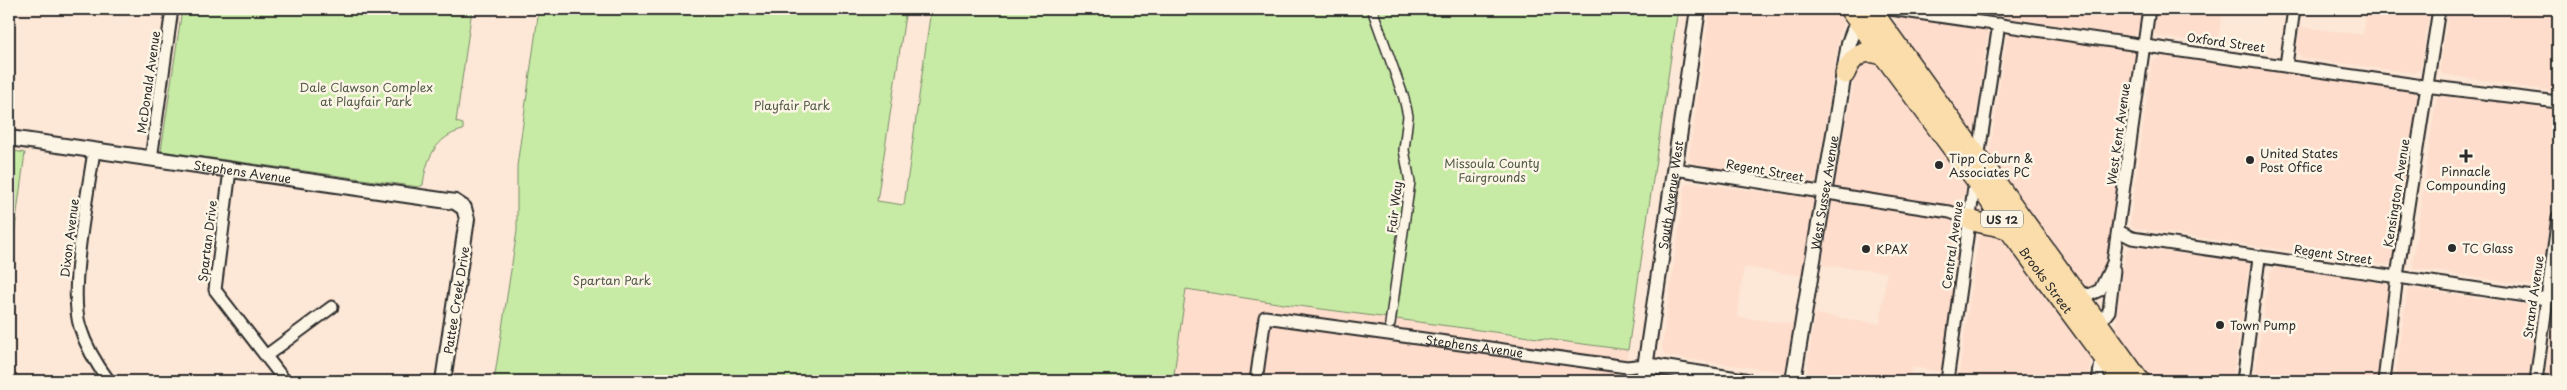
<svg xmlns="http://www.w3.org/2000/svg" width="2567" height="390" viewBox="0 0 2567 390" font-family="'Playpen Sans',sans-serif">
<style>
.built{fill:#feddcc}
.green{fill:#c7eba5;stroke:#798b68}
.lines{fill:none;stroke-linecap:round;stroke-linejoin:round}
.pedestrian-casing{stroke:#2b2b2b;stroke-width:12}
.minor-casing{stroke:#2b2b2b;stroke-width:15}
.tertiary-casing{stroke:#2b2b2b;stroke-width:18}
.trunk-casing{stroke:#2b2b2b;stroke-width:22}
.pedestrian{stroke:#fcf5e5;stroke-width:9}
.minor{stroke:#fcf5e5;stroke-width:11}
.tertiary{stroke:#fcf5e5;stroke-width:14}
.trunk{stroke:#faddab;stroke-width:19}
.poi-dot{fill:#2b2b2b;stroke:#fcf5e5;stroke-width:2}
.labels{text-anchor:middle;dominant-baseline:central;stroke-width:5;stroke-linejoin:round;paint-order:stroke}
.shield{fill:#fcf5e5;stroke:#6a6863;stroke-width:1}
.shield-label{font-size:11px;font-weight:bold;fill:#2b2b2b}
.street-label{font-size:12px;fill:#2b2b2b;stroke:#fcf5e5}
.park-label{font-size:12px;fill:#525b4a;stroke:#fcf5e5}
.poi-label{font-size:12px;fill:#2b2b2b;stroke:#fcf5e5;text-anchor:start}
</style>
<rect width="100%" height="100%" fill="#fde7d6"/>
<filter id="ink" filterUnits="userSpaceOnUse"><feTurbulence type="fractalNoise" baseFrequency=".02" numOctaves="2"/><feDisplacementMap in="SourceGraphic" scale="10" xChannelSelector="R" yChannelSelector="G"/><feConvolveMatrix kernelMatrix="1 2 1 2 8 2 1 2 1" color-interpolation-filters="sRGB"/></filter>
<g filter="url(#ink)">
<path class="built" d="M1710 9H1844L1847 14 1840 32 1817 180 1814 182 1695 166 1689 158Z
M1951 9H2143L2140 26 2133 36Z
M2156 9H2223L2217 45 2157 36 2153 30Z
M2367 9H2430L2420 70 2415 73 2303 58 2299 54 2297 48 2300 27 2363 35Z
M2449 9H2558V92L2442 74 2440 69Z
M1903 17 1988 31 1974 132H1970L1895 26 1896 20Z
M2010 30 2134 49 2135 55 2105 274 2094 290 2083 289 1989 158 2007 35Z
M2164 55 2415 91 2418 99 2396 256 2393 260 2387 265 2133 228 2130 224 2152 62Z
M1878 59 1968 179 1966 194 1956 205 1841 191 1833 184 1840 160 1857 65Z
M2442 95 2558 110V167L2541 285 2536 286 2414 268 2413 261 2436 101 2438 96Z
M1694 183 1812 198 1815 202 1805 276 1744 267 1737 317 1798 325 1788 376H1783L1778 371 1673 357 1664 354 1662 348 1685 187 1686 184Z
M1835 202 1958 218 1965 227 1942 372 1912 367 1910 381H1835L1816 379 1807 372 1815 314 1880 324 1887 272 1823 265 1829 206Z
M1980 229 2006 232 2092 349 2087 381H1958Z
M2133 247 2249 263 2233 381H2150L2115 331 2125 256 2127 250Z
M2278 267 2386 283 2389 287 2391 291 2378 381H2254L2269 276 2273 269Z
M1185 288 1284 304 1628 350 1624 381H1173Z
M2414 289 2535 306 2537 312 2528 381H2395L2407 295 2408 291Z
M2558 292V381H2546L2557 304Z"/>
<path class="green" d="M182 9H472L456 122 463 124V130C436 136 426 159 423 185L419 187 161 151Z
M539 9H906L877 201 904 205 931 9H1678L1628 350 1284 304 1186 289 1173 381H494L517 231V166Z
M9 150 25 153 9 272Z"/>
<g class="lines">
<defs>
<path id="pedestrian" d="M1372 9 1404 98 1408 116 1404 150 1410 182 1390 324"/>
<g id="minor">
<path d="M1890 9 2416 85 2558 102"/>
<path d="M2286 65 2294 9"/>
<path d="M94 151C88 193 68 290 80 327 86 347 97 365 109 381"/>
<path d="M151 159 172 9"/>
<path d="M1978 159 1999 24"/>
<path d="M1674 169C1766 182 1857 199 1950 212L1969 219"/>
<path d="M230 170 215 290 285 381"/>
<path d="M2118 231 2132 238 2547 299"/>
<path d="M2076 291 2089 295 2100 290 2113 263 2149 9"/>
<path d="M2096 320 2106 315 2109 311 2114 270"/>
<path d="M267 355 332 307"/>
<path id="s1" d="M1256 381 1265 317 1627 367 1645 365"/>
<path d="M1947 381 1975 180"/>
<path d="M2098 381 2102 356"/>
<path d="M2243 381 2259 258"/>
<path d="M2384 381 2397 276 2439 9"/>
<path d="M2536 381 2558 217"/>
</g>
<g id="tertiary">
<path id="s2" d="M9 138 455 202 464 208 467 219 443 381"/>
<path d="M1645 365 1747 381"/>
<path id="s3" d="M1643 381 1698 9"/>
<path id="s4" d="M1793 381 1849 43 1854 30 1868 18"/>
</g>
<g id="trunk">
<path id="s5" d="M1849 9 1975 179 2009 230 2121 381"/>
<path d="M1871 9 2140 381"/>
<path d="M1845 74C1852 56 1865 46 1885 57"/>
<path d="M1969 219C1982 226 1996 223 2009 230"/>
</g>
</defs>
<use href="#pedestrian" class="pedestrian-casing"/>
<use href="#minor" class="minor-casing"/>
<use href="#tertiary" class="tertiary-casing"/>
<use href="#trunk" class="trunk-casing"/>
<use href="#pedestrian" class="pedestrian"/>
<use href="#minor" class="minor"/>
<use href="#tertiary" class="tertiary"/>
<use href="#trunk" class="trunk"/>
</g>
</g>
<g class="poi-dot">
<path d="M2463.5 148.5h5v5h5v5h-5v5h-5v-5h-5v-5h5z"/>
<circle cx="2250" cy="160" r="5"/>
<circle cx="1939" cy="165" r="5"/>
<circle cx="2452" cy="248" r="5"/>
<circle cx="1866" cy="249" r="5"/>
<circle cx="2220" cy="325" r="5"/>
</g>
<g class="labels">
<rect class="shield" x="1981" y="210.5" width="42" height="17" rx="4"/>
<g class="shield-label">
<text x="2002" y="219">US 12</text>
</g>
<g class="street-label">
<text transform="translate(2226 42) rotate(8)">Oxford Street</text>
<text transform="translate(148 82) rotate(-82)">McDonald Avenue</text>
<text transform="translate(2118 134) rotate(-82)">West Kent Avenue</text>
<text transform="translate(1765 170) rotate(10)">Regent Street</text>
<text stroke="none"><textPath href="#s2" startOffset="236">Stephens Avenue</textPath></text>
<text stroke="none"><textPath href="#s4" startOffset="191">West Sussex Avenue</textPath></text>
<text transform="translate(2396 193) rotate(-81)">Kensington Avenue</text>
<text stroke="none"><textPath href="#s3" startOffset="188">South Avenue West</textPath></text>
<text transform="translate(1394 207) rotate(-83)">Fair Way</text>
<text transform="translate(69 238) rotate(-83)">Dixon Avenue</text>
<text transform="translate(207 241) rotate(-83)">Spartan Drive</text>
<text transform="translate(1952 245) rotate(-82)">Central Avenue</text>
<text transform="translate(2333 254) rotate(8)">Regent Street</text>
<text stroke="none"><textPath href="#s5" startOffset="335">Brooks Street</textPath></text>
<text transform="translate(2533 297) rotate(-82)">Strand Avenue</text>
<text transform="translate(456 300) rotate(-81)">Pattee Creek Drive</text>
<text stroke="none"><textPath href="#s1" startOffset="276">Stephens Avenue</textPath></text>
</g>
<g class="park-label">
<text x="366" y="87">Dale Clawson Complex<tspan x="366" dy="14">at Playfair Park</tspan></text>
<text x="792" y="105">Playfair Park</text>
<text x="1492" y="163">Missoula County<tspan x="1492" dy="14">Fairgrounds</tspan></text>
<text x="612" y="280">Spartan Park</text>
</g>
<g class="poi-label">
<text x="2260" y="153">United States<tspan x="2260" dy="14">Post Office</tspan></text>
<text x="1949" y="158">Tipp Coburn &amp;<tspan x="1949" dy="14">Associates PC</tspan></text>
<text x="2466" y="171" text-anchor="middle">Pinnacle<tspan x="2466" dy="14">Compounding</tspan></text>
<text x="2462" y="248">TC Glass</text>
<text x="1876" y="249">KPAX</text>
<text x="2230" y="325">Town Pump</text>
</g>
</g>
<rect width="2567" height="390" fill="none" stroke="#fcf5e5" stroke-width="30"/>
<rect x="15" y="15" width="2537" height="360" fill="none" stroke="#2b2b2b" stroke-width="2" filter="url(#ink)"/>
</svg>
